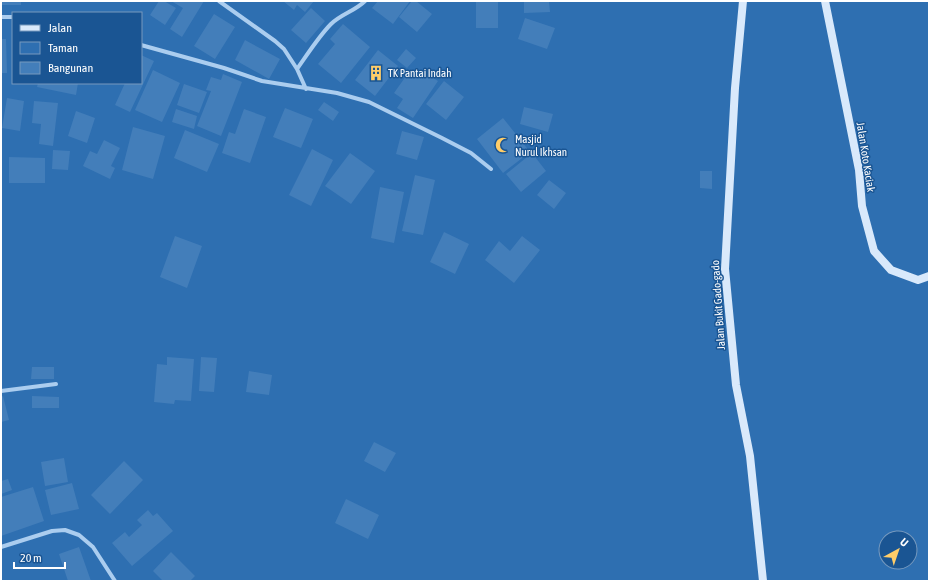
<svg xmlns="http://www.w3.org/2000/svg" width="930" height="582" viewBox="0 0 930 582" font-family="'Asap Condensed',sans-serif">
<style>
.green{fill:#2e6fb1;fill-rule:evenodd}
.building{fill:#437eba}
.lines{fill:none;stroke-linecap:round;stroke-linejoin:round}
.street{stroke:#abcdef;stroke-width:4}
.secondary{stroke:#d9e9fb;stroke-width:8}
.labels{text-anchor:middle;dominant-baseline:central;stroke-width:3;stroke-linejoin:round;paint-order:stroke}
.poi-label{font-size:11px;fill:#fff;stroke:#1a5593;text-anchor:start}
.street-label{font-size:11px;fill:#fff;stroke:#1a5593}
</style>
<rect width="100%" height="100%" fill="#1a5593"/>
<path class="green" d="M1 1H929V581H1ZM13 13H141V83H13ZM886 538H910V562H886Z"/>
<path class="building" d="M1 1H21V5H1Z
M159 1H164L176 8 165 25 150 15Z
M171 1H204L182 37 170 29 183 8Z
M283 1H314L305 12 297 5 294 10Z
M378 1H410L393 24 372 8Z
M412 1H416L432 14 417 32 399 17Z
M476 1H498V28H476Z
M524 1H549L550 12 524 13Z
M311 8 325 21 306 43 291 30Z
M214 14 235 27 215 59 194 46Z
M525 18 555 28 547 49 518 39Z
M343 24 370 47 341 83 318 64 335 44 330 39Z
M1 39H6L7 73H1Z
M245 40 280 59 269 79 235 60Z
M406 49 416 58 407 68 397 60Z
M378 50 398 66 375 96 355 80Z
M141 55 154 61 130 112 115 105 125 83H141Z
M411 69 420 76 423 71 438 81 413 118 397 108 403 99 394 93Z
M153 70 180 83 162 122 135 110Z
M223 74 242 82 221 136 197 126 211 91 206 90 211 77 221 80Z
M444 81 464 97 446 120 426 104Z
M38 83H78L76 95 37 87Z
M184 84 207 92 199 113 177 105Z
M7 98 24 101 20 131 2 128Z
M34 101 58 103 53 146 39 144 41 124 32 123Z
M324 102 339 112 333 121 318 110Z
M524 107 553 114 548 132 520 124Z
M285 108 313 119 301 148 273 137Z
M176 109 197 116 194 129 172 122Z
M244 109 266 117 250 163 222 153 229 132 235 134Z
M76 111 95 118 87 143 68 136Z
M503 118 530 152 503 173 477 139Z
M133 127 165 136 153 179 122 170Z
M185 130 219 144 207 172 174 158Z
M402 131 424 137 417 160 396 154Z
M104 140 120 148 111 166 115 168 110 179 83 166 90 151 97 154Z
M312 149 333 160 311 206 289 195Z
M53 150 70 151 68 170 52 169Z
M350 153 375 171 351 204 325 186Z
M532 153 546 171 521 192 506 174Z
M9 157 45 158V183H9Z
M700 171H712V189L700 188Z
M415 175 435 180 423 235 402 231Z
M549 180 566 193 554 209 537 195Z
M380 187 404 192 394 243 371 238Z
M444 232 469 244 455 274 430 262Z
M175 236 202 246 187 288 160 277Z
M522 236 540 250 514 283 485 260 499 241 510 251Z
M167 357 194 359 191 401 175 400 174 404 154 402 157 364 167 365Z
M201 357 217 358 214 392 199 391Z
M32 367H54V379H31Z
M249 371 272 375 269 395 246 392Z
M3 396 9 420 1 422V397Z
M32 396 59 397V408H32Z
M374 442 396 453 385 472 364 461Z
M64 458 68 482 45 486 41 462Z
M124 461 143 480 110 514 91 495Z
M8 479 12 490 1 494V481Z
M72 483 79 509 51 515 45 490Z
M33 487 44 521 1 536V497Z
M346 499 379 515 368 539 335 523Z
M148 510 153 516 157 513 173 531 132 566 112 543 125 532 129 537 142 525 137 520Z
M79 547 91 581H68L59 554Z
M171 552 195 576 190 581H163L153 571Z"/>
<g class="lines">
<path class="street" d="M219 1 275 41 284 49 297 69 306 89
M1 17H13
M141 45 224 68 262 81 337 93 369 102 442 138 471 153 491 169
M297 69C307 55 319 36 331 24 341 14 355 11 365 1
M1 391 56 384
M1 547 52 531 65 530 79 535 93 547 115 581"/>
<path class="secondary" d="M743 1 735 88 725 269 736 385 750 456 763 581
M825 1 859 170 862 206 874 251 891 270 918 280 929 276"/>
</g>
<defs>
<symbol id="building-bare" viewBox="-9 -9 18 18"><path d="M-4-6H4V6H1V3H-1V6H-4ZM-2.5-4.3h1.7v1.8h-1.7ZM.8-4.3h1.7v1.8H.8ZM-2.5-1h1.7V.8h-1.7ZM.8-1h1.7V.8H.8Z" fill="#ffcd69" stroke="#1a5593" stroke-width="2.5" paint-order="stroke"/></symbol>
<symbol id="mosque-bare" viewBox="-9 -9 18 18"><path d="M3.5-4.9A6 6 0 1 0 3.5 4.9A5 5 0 1 1 3.5-4.9Z" fill="#ffcd69" stroke="#1a5593" stroke-width="2.5" paint-order="stroke"/></symbol>
</defs>
<g fill-rule="evenodd">
<use href="#building-bare" x="365" y="62" width="22" height="22"/>
<use href="#mosque-bare" x="492" y="134" width="22" height="22"/>
</g>
<g class="labels">
<g class="poi-label">
<text x="388" y="73">TK Pantai Indah</text>
<text x="515" y="139">Masjid<tspan x="515" dy="13">Nurul Ikhsan</tspan></text>
</g>
<g class="street-label">
<text transform="translate(866 157) rotate(81)">Jalan Koto Kaciak</text>
<text transform="translate(718 305) rotate(-94)">Jalan Bukit Gado-gado</text>
</g>
</g>
<rect width="930" height="582" fill="none" stroke="#ffffff" stroke-width="4"/>
<rect x="12" y="12" width="130" height="72" fill="#1a5593" stroke="#7699be"/>
<rect x="20" y="25" width="20" height="6" fill="#d9e9fb" stroke="#7699be"/>
<text x="48" y="32" font-size="12" fill="#ffffff">Jalan</text>
<rect x="20" y="42" width="20" height="12" fill="#2e6fb1" stroke="#7699be"/>
<text x="48" y="52" font-size="12" fill="#ffffff">Taman</text>
<rect x="20" y="62" width="20" height="12" fill="#437eba" stroke="#7699be"/>
<text x="48" y="72" font-size="12" fill="#ffffff">Bangunan</text>
<g transform="translate(898 550) rotate(40)"><circle r="19" fill="#1a5593" stroke="#7699be"/>
<path d="M0-3L7 15L0 10L-7 15Z" fill="#ffcd69"/>
<text y="-6" font-size="11" font-weight="bold" text-anchor="middle" fill="#ffffff">U</text>
</g>
<path d="M14 562v6h51v-6" fill="none" stroke="#ffffff" stroke-width="2"/>
<text x="20" y="562" font-size="12" fill="#ffffff" stroke="#1a5593" stroke-width="3" paint-order="stroke">20 m</text>
</svg>
